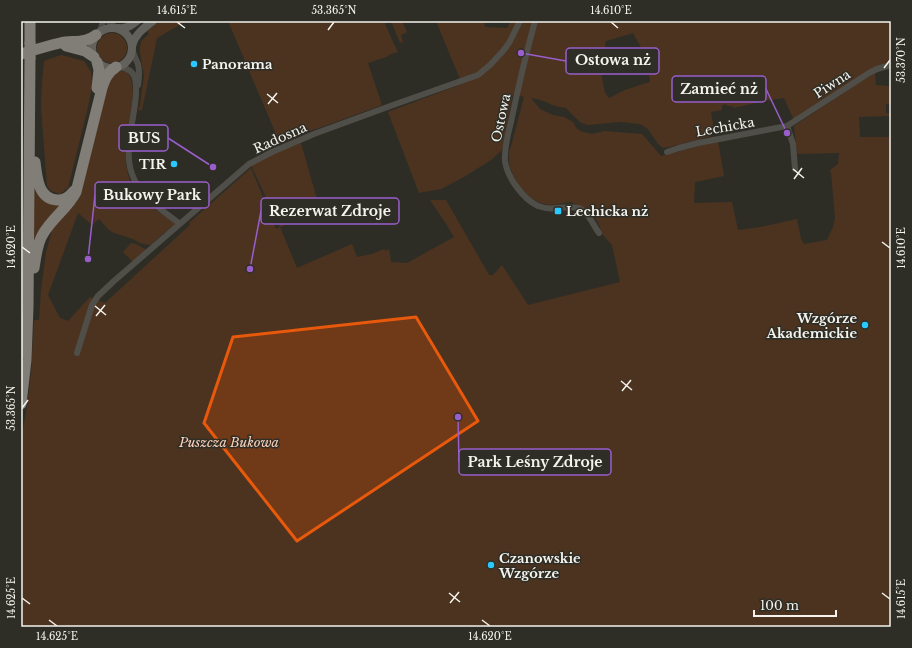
<svg xmlns="http://www.w3.org/2000/svg" width="912" height="648" viewBox="0 0 912 648" font-family="'Libre Baskerville',serif">
<style>
.green{fill:#703a18;fill-rule:evenodd}
.lines{fill:none;stroke-linecap:round;stroke-linejoin:round}
.minor{stroke:#797774;stroke-width:6}
.secondary{stroke:#a4a19c;stroke-width:8}
.motorway{stroke:#e4dfd7;stroke-width:11}
.motorway-bridge{stroke:#e4dfd7;stroke-width:11}
.marked{fill:none;stroke:#e8590c;stroke-width:3;stroke-linejoin:round}
.ticks{fill:none;stroke:#f4f3ee;stroke-width:1.5}
.poi-dot{fill:#29c8ff;stroke:#2e2d26;stroke-width:1.5}
.labels{text-anchor:middle;dominant-baseline:central;stroke-width:3;stroke-linejoin:round;paint-order:stroke}
.poi-label{font-size:13px;font-weight:bold;fill:#f4f3ee;stroke:#2e2d26;text-anchor:start}
.street-label{font-size:13px;fill:#f4f3ee;stroke:#2e2d26}
.park-label{font-size:13px;font-style:italic;fill:#fcd0b8;stroke:#2e2d26}
.leader{fill:none;stroke:#995ecb;stroke-width:1.5}
.callout-dot{fill:#995ecb;stroke:#2e2d26;stroke-width:1.5}
.callout{fill:#2e2d26;stroke:#995ecb;stroke-width:1.5}
.callout-label{font-size:14px;text-anchor:middle;font-weight:bold;fill:#f4f3ee}
.neatline{fill:none;stroke:#f4f3ee;stroke-width:1.5}
.ticks-label{font-size:10px;text-anchor:middle;fill:#f4f3ee}
</style>
<rect width="100%" height="100%" fill="#2e2d26"/>
<path class="green" d="M160 21H186L157 38 142 110H138L140 105 144 76 140 52V46L142 40 149 34 147 31Z
M228 21H384L393 42 398 52 388 55 389 56 368 63 382 105 322 127 279 141Z
M391 21H402L407 32 401 35 403 42 400 43Z
M436 21H484L485 27 507 28 511 21H891L890 62 794 120 784 98 763 101 747 105 733 108V106H727L725 104 722 106V110L711 112 713 124 711 136 670 147 663 148 658 144 648 129 640 124 620 122 588 125 580 122 566 108C553 107 543 99 531 98L540 109 553 115 564 117 573 122 577 129 583 132 592 134 605 131 642 134 661 156 718 141 724 176 695 182 694 203 732 202 738 230 761 227 797 219 801 239 804 244 827 240 833 227 835 218 831 172 829 171 838 164 839 153 797 154 794 126 863 80 875 73 876 85 889 86 891 104H886V113L891 114V116L859 117 860 137H891V627H21V442L27 406 31 373 34 320H39L41 290 46 252 52 230 78 196 108 78C112 76 117 71 121 71 144 70 126 136 125 148 125 158 126 168 129 178 138 200 158 212 177 224L164 233 152 244 149 245 140 243 133 239 114 233 109 230 99 219 92 225 78 213 48 295 60 318 68 321 90 297 105 303 190 225 189 223 251 168 276 229 280 227 251 165 275 152 301 143 320 210 280 227 297 268 352 244 357 257 372 254 384 249 386 251 389 249 390 255 391 262 407 263 454 237 445 222 430 200H446L489 275H493L502 265 528 305 620 282 612 245 603 235 598 222 589 211 571 202 550 205 540 203 530 197 520 187 513 175 509 164V152L512 143 524 97 513 94 502 150 491 160 464 177 441 189 419 193 388 112 462 84ZM633 33 647 58 650 82 646 83 628 89H627L609 98 605 93 600 68 606 67 605 44 606 41Z
M97 48a15 15 0 1 1 30 0a15 15 0 1 1-30 0Z
M61 55 84 61 91 72 92 87 88 107 68 188 60 194 51 191 47 186 41 107 42 83 44 61Z
M34 188 62 202 34 246Z
M131 243 136 244 145 249V252L133 262 123 252Z"/>
<g class="lines">
<path class="minor" d="M108 21 116 28
M535 21C526 54 518 88 511 122 508 134 504 148 505 161 507 177 523 199 538 206 544 208 550 209 556 208 563 208 571 206 578 208 588 211 593 225 599 233
M98 33 101 28 103 21
M132 48C133 54 136 59 138 64 140 72 139 78 138 85
M116 67C122 67 129 68 133 74 141 86 131 125 129 140 128 152 128 163 132 174 140 197 162 210 180 224
M787 126 793 144 795 169
M667 152 679 148 698 143 787 126 869 73 877 69 891 65
M77 353 92 305 98 296 114 281 249 164 272 152 314 134 393 105 478 75 490 65 503 51 509 43 520 21"/>
<path class="secondary" d="M92 48a20 20 0 1 1 40 0a20 20 0 1 1-40 0Z
M118 28C126 29 131 26 137 21
M132 46C135 34 144 28 153 21"/>
<path class="motorway" d="M30 43V21
M66 46 85 51 94 57
M21 54C34 50 47 46 60 43 73 40 85 44 96 35
M97 62 99 70 97 88
M35 162C37 177 38 199 57 200 65 200 69 197 74 191
M34 268C36 257 37 243 43 234 52 218 68 208 76 192L102 88C105 79 108 72 116 67
M21 404 26 360 28 307 30 58"/>
<path class="motorway-bridge" d="M30 58V43"/>
</g>
<path d="M0 0H912V648H0ZM416 317 478 421 297 541 204 423 233 337Z" fill="#2e2d26" fill-opacity=".55" fill-rule="evenodd"/>
<path class="marked" d="M416 317 478 421 297 541 204 423 233 337Z"/>
<path class="ticks" d="M177 22 185 28M611 22 618 28M328 30 334 22M884 68 890 60M267 94 278 103M268 104 277 93M793 169 804 178M794 179 802 168M882 242 890 248M22 247 30 253M95 306 106 315M96 316 105 305M621 381 632 390M622 391 631 380M22 408 28 400M449 593 460 602M882 593 890 599M22 598 30 604M450 603 459 592M49 620 57 626M482 620 490 626"/>
<g class="poi-dot">
<circle cx="194" cy="64" r="4"/>
<circle cx="174" cy="164" r="4"/>
<rect x="554" y="207" width="8" height="8" rx="2"/>
<circle cx="865" cy="325" r="4"/>
<circle cx="491" cy="565" r="4"/>
</g>
<g class="labels">
<g class="poi-label">
<text x="202" y="64">Panorama</text>
<text x="166" y="164" text-anchor="end">TIR</text>
<text x="566" y="211">Lechicka nż</text>
<text x="857" y="318" text-anchor="end">Wzgórze<tspan x="857" dy="15">Akademickie</tspan></text>
<text x="499" y="558">Czanowskie<tspan x="499" dy="15">Wzgórze</tspan></text>
</g>
<g class="street-label">
<text transform="translate(832 84) rotate(-33)">Piwna</text>
<text transform="translate(501 118) rotate(-78)">Ostowa</text>
<text transform="translate(725 127) rotate(-10)">Lechicka</text>
<text transform="translate(280 138) rotate(-24)">Radosna</text>
</g>
<g class="park-label">
<text x="229" y="442">Puszcza Bukowa</text>
</g>
</g>
<path class="leader" d="M521 53L566 61M787 133L766 89M213 167L168 138M88 259L95 195M250 269L261 211M458 417L459 462"/>
<g class="callout-dot">
<circle cx="521" cy="53" r="4"/>
<circle cx="787" cy="133" r="4"/>
<circle cx="213" cy="167" r="4"/>
<circle cx="88" cy="259" r="4"/>
<circle cx="250" cy="269" r="4"/>
<circle cx="458" cy="417" r="4"/>
</g>
<g class="callout">
<rect x="566" y="48" width="93" height="26" rx="4"/>
<rect x="672" y="76" width="94" height="26" rx="4"/>
<rect x="119" y="125" width="49" height="26" rx="4"/>
<rect x="95" y="182" width="114" height="26" rx="4"/>
<rect x="261" y="198" width="138" height="26" rx="4"/>
<rect x="459" y="449" width="152" height="26" rx="4"/>
</g>
<g class="callout-label">
<text x="613" y="65">Ostowa nż</text>
<text x="719" y="94">Zamieć nż</text>
<text x="144" y="143">BUS</text>
<text x="152" y="200">Bukowy Park</text>
<text x="330" y="216">Rezerwat Zdroje</text>
<text x="535" y="467">Park Leśny Zdroje</text>
</g>
<rect width="912" height="648" fill="none" stroke="#2e2d26" stroke-width="44"/>
<path d="M754 610v6h82v-6" fill="none" stroke="#f4f3ee" stroke-width="2"/>
<text x="760" y="610" font-size="12" fill="#f4f3ee" stroke="#2e2d26" stroke-width="3" paint-order="stroke">100 m</text>
<rect x="22" y="22" width="868" height="604" class="neatline"/>
<g class="ticks-label">
<text x="177" y="14">14.615°E</text>
<text x="334" y="14">53.365°N</text>
<text x="611" y="14">14.610°E</text>
<text transform="translate(901 60) rotate(-90)" y="4">53.370°N</text>
<text transform="translate(11 247) rotate(-90)" y="4">14.620°E</text>
<text transform="translate(901 248) rotate(-90)" y="4">14.610°E</text>
<text transform="translate(11 408) rotate(-90)" y="4">53.365°N</text>
<text transform="translate(11 598) rotate(-90)" y="4">14.625°E</text>
<text transform="translate(901 599) rotate(-90)" y="4">14.615°E</text>
<text x="57" y="640">14.625°E</text>
<text x="490" y="640">14.620°E</text>
</g>
</svg>
